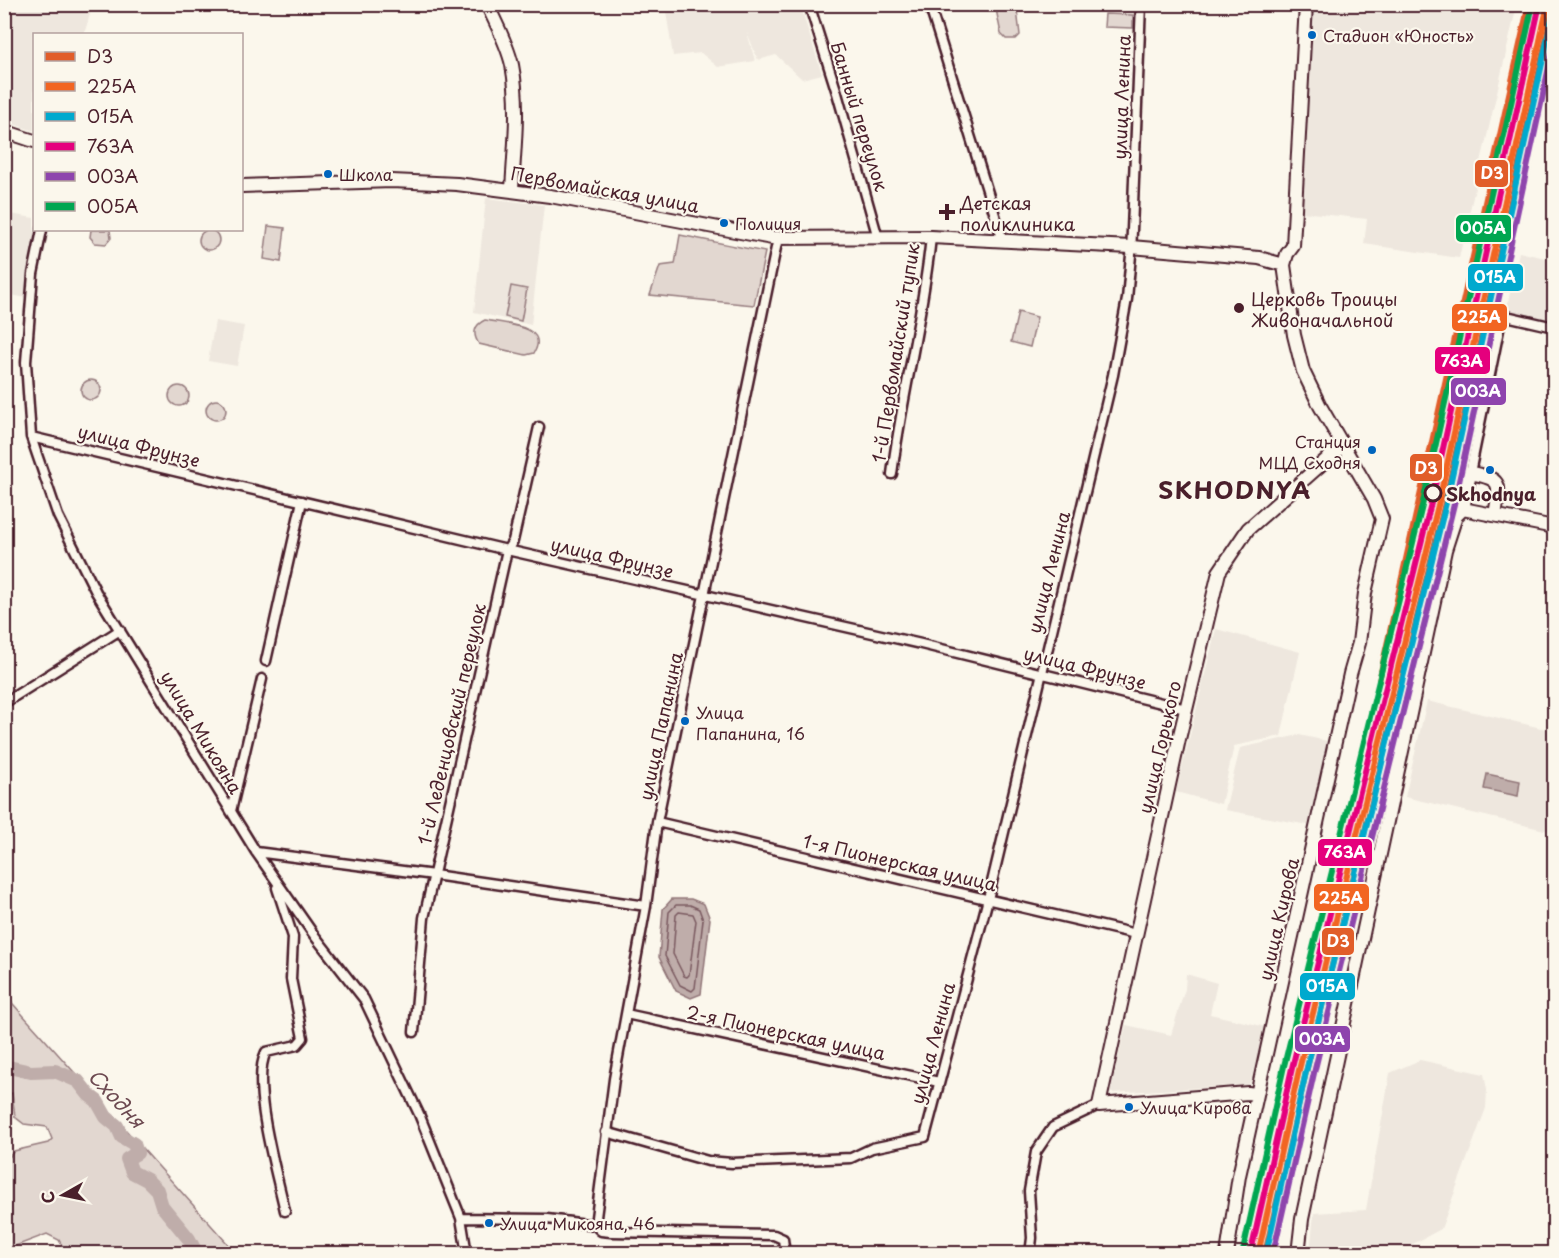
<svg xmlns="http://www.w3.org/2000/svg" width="1559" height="1258" viewBox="0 0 1559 1258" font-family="'Playpen Sans',sans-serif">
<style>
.built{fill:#eee7de}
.green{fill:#e2d7d0;stroke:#967b7e;stroke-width:1.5}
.water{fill:#bfadaa;stroke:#907477;stroke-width:1.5}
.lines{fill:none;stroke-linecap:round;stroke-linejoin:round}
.shore{stroke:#79585e;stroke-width:1.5}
.river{stroke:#bfadaa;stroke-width:14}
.street-casing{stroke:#4a1f2b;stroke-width:13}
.secondary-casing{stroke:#4a1f2b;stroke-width:16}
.street{stroke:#fbf7ec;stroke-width:8}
.secondary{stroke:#fbf7ec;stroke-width:12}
.rail-1-casing{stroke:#fbf7ec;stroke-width:10}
.rail-2-casing{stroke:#fbf7ec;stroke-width:10}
.rail-3-casing{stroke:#fbf7ec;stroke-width:10}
.rail-4-casing{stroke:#fbf7ec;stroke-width:10}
.rail-5-casing{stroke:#fbf7ec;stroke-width:10}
.rail-6-casing{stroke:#fbf7ec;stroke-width:10}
.rail-1{stroke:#e15d29;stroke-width:6}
.rail-2{stroke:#f26522;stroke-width:6}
.rail-3{stroke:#00a9ce;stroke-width:6}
.rail-4{stroke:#e5007d;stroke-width:6}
.rail-5{stroke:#8e44ad;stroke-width:6}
.rail-6{stroke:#00a651;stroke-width:6}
.bus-dot{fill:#0065bd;stroke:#fbf7ec;stroke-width:2}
.poi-dot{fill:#4a1f2b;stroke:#fbf7ec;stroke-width:2}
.stop-dot{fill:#fbf7ec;stroke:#4a1f2b;stroke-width:3}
.labels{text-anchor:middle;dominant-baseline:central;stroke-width:4.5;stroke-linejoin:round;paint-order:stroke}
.bus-label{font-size:16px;fill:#4a1f2b;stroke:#fbf7ec;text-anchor:start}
.street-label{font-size:18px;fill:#4a1f2b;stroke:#fbf7ec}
.poi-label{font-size:18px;fill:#4a1f2b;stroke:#fbf7ec;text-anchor:start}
.stop-label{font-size:18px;font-weight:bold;fill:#4a1f2b;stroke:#fbf7ec;text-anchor:start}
.water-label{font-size:20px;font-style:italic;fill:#6d4a51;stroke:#fbf7ec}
.district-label{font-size:24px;font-weight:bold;letter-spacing:1.5px;fill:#4a1f2b;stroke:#fbf7ec}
.line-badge{stroke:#fbf7ec;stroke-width:2}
.badge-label{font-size:16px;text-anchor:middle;font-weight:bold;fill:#fff}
</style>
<rect width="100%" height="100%" fill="#fbf7ec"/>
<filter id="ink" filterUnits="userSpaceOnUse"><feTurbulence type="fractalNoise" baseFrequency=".0167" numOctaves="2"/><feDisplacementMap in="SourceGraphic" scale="12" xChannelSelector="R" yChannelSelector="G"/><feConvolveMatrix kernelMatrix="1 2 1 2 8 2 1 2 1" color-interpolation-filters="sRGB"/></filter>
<g filter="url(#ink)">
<path class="built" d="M5 4 93 5 84 34H34V131L5 121Z
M665 5H740L742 10 741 5H800L822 74 802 79 776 55 758 60 747 32 755 61 718 67 701 53 673 56Z
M1311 5H1517L1459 258 1364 244 1367 219 1302 212Z
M486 198 544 205 531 325 474 312Z
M4 213 34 218V230H37L27 282V298L5 294Z
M1519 252 1554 260V322L1506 311Z
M215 321 244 326 237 366 208 361Z
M1216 629 1300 652 1281 736 1234 746 1221 804 1176 792Z
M1427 701 1554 731V823L1553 832 1405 797Z
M1299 735 1327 741 1308 825 1225 810 1240 748Z
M1186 974 1217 983 1210 1014 1266 1027 1250 1083 1248 1085 1110 1093 1126 1025 1171 1035 1185 989Z
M1420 1060 1484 1074 1487 1090 1486 1108 1441 1229 1396 1253 1310 1254 1314 1213 1366 1210 1390 1073Z"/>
<path class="green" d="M996 9 1017 10 1020 35 1016 39H1006L1001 34Z
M1105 14 1133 15V28L1104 27Z
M268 226 285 228 281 262 264 259Z
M199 240a10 10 0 1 1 20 0a10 10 0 1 1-20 0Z
M91 230H110L111 238 106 244 95 243 90 237Z
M680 235 765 252 754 305 650 295 660 266 675 264Z
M511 286 527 289 521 321 505 317Z
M1018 312 1037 317 1030 347 1011 342Z
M485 320C504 324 550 325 534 353L526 355 479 344C472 334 474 325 485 320Z
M81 390a10 10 0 1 1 20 0a10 10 0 1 1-20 0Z
M169 396a10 10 0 1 1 20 0a10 10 0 1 1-20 0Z
M206 410a10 10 0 1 1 20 0a10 10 0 1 1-20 0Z
M5 995 236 1253H66L59 1240 47 1234 5 1250 6 1161 14 1151 48 1143 52 1139 47 1127 24 1124 15 1117 12 1093 5 1096Z"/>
<path class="water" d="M1487 774 1520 781 1518 796 1484 789Z
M672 899H691L704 904 710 919 701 994 691 998 676 991 659 957 663 909Z"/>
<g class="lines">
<path class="shore" d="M676 905H690L699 909 703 920 695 988 692 991 680 985 665 956 669 912Z
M679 912 693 914 696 921 689 975 687 977 684 976 673 954 676 915Z"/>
<path class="river" d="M4 1066 31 1072 55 1071 78 1081 89 1095 97 1101 106 1117 117 1126 122 1137 134 1144 137 1153 127 1159 132 1172 147 1180 157 1190 162 1206 189 1239 197 1254"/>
<defs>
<path id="street" d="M809 4 837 93 878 238
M929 4 1003 241
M42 230 33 274 26 362 31 437 58 516 96 592 256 852 314 935 364 999 419 1114 461 1218 547 1219 595 1225 601 1231 611 1232 774 1235 783 1239 785 1254
M31 437 507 550 921 644 1186 709
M1470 473 1502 315 1554 327
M892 474C902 395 923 317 931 237
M266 661 302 501
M4 703 120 630
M231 811 262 679
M657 822 1136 934
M256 852 434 875 646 906
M277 888 293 937 291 979 303 1038 297 1045 266 1052C250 1084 277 1174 285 1211
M626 1014 939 1082
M414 1032 424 918 507 550 513 541 539 427
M606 1132 708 1161 732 1163 851 1158 872 1148 925 1137 988 899 1113 375 1127 299 1131 255 1141 4
M461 1218 467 1254
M595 1225 614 1079 646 906 657 822 778 238
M1030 1254 1032 1238 1029 1191 1036 1152 1053 1127 1099 1105"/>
<path id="secondary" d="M487 4C496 24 507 43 512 65 520 106 514 149 512 190
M4 131 34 141
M242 186 392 181 457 184 550 196 772 238 931 237 1131 247 1259 258 1284 265
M1463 509 1554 527
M1256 1094 1248 1093 1099 1105 1179 739 1219 572 1248 529 1343 445
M1227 1254 1239 1176 1350 674 1359 643 1365 593 1382 519 1374 499 1320 406 1303 371 1294 335 1284 265 1287 254 1293 246 1306 4
M1298 1254 1302 1219 1445 550 1456 516 1463 509 1470 473C1504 479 1500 484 1495 515"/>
</defs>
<use href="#street" class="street-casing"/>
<use href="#secondary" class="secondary-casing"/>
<use href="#street" class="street"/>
<use href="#secondary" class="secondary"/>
<defs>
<path id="rail-1" d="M1379 681 1529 4
M1265 1254 1306 1072 1445 503 1554 4"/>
<path id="rail-2" d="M1258 1254 1299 1070 1439 501 1548 4"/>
<path id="rail-3" d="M1266 1254 1306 1072 1446 503 1554 9"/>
<path id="rail-4" d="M1251 1252 1292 1068 1432 499 1540 4"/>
<path id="rail-5" d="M1273 1254 1314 1073 1454 504 1554 44"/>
<path id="rail-6" d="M1243 1251 1284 1066 1424 498 1533 4"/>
</defs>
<use href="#rail-1" class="rail-1-casing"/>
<use href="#rail-2" class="rail-2-casing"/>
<use href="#rail-3" class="rail-3-casing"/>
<use href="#rail-4" class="rail-4-casing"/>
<use href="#rail-5" class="rail-5-casing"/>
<use href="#rail-6" class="rail-6-casing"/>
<use href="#rail-1" class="rail-1"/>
<use href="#rail-2" class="rail-2"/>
<use href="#rail-3" class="rail-3"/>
<use href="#rail-4" class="rail-4"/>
<use href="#rail-5" class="rail-5"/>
<use href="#rail-6" class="rail-6"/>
</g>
</g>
<g class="bus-dot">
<circle cx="1312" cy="35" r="5"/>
<circle cx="328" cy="174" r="5"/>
<circle cx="724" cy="223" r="5"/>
<circle cx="1372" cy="450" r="5"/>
<circle cx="1490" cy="470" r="5"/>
<circle cx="685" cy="721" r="5"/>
<circle cx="1129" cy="1107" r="5"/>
<circle cx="489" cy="1223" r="5"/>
</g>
<g class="poi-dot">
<path d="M944 203h6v6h6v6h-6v6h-6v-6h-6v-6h6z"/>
<circle cx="1239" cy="308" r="6"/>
</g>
<circle class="stop-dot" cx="1433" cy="493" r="8"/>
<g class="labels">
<g class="bus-label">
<text x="1323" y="35">Стадион «Юность»</text>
<text x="339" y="174">Школа</text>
<text x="735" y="223">Полиция</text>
<text x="1361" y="441" text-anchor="end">Станция<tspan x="1361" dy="21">МЦД Сходня</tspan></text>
<text x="696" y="712">Улица<tspan x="696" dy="21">Папанина, 16</tspan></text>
<text x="1140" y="1107">Улица Кирова</text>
<text x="500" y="1223">Улица Микояна, 46</text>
</g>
<g class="street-label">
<text transform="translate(1121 97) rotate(-88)">улица Ленина</text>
<text transform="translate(860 116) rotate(73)">Банный переулок</text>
<text transform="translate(605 189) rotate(10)">Первомайская улица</text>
<text transform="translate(895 353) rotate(-81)">1-й Первомайский тупик</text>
<text transform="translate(139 445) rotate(14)">улица Фрунзе</text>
<text transform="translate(612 557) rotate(13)">улица Фрунзе</text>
<text transform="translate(1048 572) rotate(-76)">улица Ленина</text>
<text transform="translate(1085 667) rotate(14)">улица Фрунзе</text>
<text transform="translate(451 724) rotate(-77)">1-й Леденцовский переулок</text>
<text transform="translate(660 726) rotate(-78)">улица Папанина</text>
<text transform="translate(202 732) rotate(59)">улица Микояна</text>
<text transform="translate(1159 747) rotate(-77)">улица Горького</text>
<text transform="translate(900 862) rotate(13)">1-я Пионерская улица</text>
<text transform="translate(1278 919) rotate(-77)">улица Кирова</text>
<text transform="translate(786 1032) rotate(12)">2-я Пионерская улица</text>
<text transform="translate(932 1043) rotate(-75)">улица Ленина</text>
</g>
<g class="poi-label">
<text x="960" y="202">Детская<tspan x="960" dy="21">поликлиника</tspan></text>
<text x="1251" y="298">Церковь Троицы<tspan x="1251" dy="21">Живоначальной</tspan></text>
</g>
<g class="stop-label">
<text x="1446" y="493">Skhodnya</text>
</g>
<g class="water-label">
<text transform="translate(117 1098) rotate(47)">Сходня</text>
</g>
<g class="district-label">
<text x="1235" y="489">SKHODNYA</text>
</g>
</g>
<g class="line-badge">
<rect x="1474" y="159" width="35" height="29" rx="6" fill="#e15d29"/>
<rect x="1455" y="214" width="57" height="29" rx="6" fill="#00a651"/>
<rect x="1467" y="263" width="57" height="29" rx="6" fill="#00a9ce"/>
<rect x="1451" y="303" width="57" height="29" rx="6" fill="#f26522"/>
<rect x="1434" y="346" width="57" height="29" rx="6" fill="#e5007d"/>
<rect x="1450" y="377" width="57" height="29" rx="6" fill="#8e44ad"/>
<rect x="1409" y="453" width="34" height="29" rx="6" fill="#e15d29"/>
<rect x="1317" y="838" width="56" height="29" rx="6" fill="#e5007d"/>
<rect x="1313" y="883" width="57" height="29" rx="6" fill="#f26522"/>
<rect x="1321" y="927" width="34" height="29" rx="6" fill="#e15d29"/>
<rect x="1299" y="972" width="57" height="29" rx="6" fill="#00a9ce"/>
<rect x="1294" y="1025" width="57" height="28" rx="6" fill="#8e44ad"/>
</g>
<g class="badge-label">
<text x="1492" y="179">D3</text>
<text x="1483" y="234">005А</text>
<text x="1495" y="283">015А</text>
<text x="1479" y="323">225А</text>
<text x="1462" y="367">763А</text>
<text x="1478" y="397">003А</text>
<text x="1426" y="474">D3</text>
<text x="1345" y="858">763А</text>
<text x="1341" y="904">225А</text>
<text x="1338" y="947">D3</text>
<text x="1327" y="992">015А</text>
<text x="1322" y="1045">003А</text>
</g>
<rect width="1559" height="1258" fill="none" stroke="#fbf7ec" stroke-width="24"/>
<rect x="12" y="12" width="1535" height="1234" fill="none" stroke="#4a1f2b" stroke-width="2" filter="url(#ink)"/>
<rect x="33" y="33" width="210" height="198" fill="#fbf7ec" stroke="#b4a19f" stroke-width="1.5"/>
<rect x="45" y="52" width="30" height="9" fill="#e15d29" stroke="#b4a19f" stroke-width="1.5"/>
<text x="87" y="63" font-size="18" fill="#4a1f2b">D3</text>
<rect x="45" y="82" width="30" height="9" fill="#f26522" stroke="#b4a19f" stroke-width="1.5"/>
<text x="87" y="93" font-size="18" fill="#4a1f2b">225А</text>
<rect x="45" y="112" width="30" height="9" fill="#00a9ce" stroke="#b4a19f" stroke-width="1.5"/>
<text x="87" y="123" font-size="18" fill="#4a1f2b">015А</text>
<rect x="45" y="142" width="30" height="9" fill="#e5007d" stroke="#b4a19f" stroke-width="1.5"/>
<text x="87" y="153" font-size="18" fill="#4a1f2b">763А</text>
<rect x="45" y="172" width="30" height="9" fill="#8e44ad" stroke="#b4a19f" stroke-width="1.5"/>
<text x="87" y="183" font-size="18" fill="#4a1f2b">003А</text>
<rect x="45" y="202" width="30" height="9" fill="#00a651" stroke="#b4a19f" stroke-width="1.5"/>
<text x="87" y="213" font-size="18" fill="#4a1f2b">005А</text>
<g transform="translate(63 1195) rotate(261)" stroke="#fbf7ec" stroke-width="4.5" paint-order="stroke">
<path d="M0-4.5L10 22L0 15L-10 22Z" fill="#4a1f2b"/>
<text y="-9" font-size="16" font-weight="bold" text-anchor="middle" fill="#4a1f2b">С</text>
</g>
</svg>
